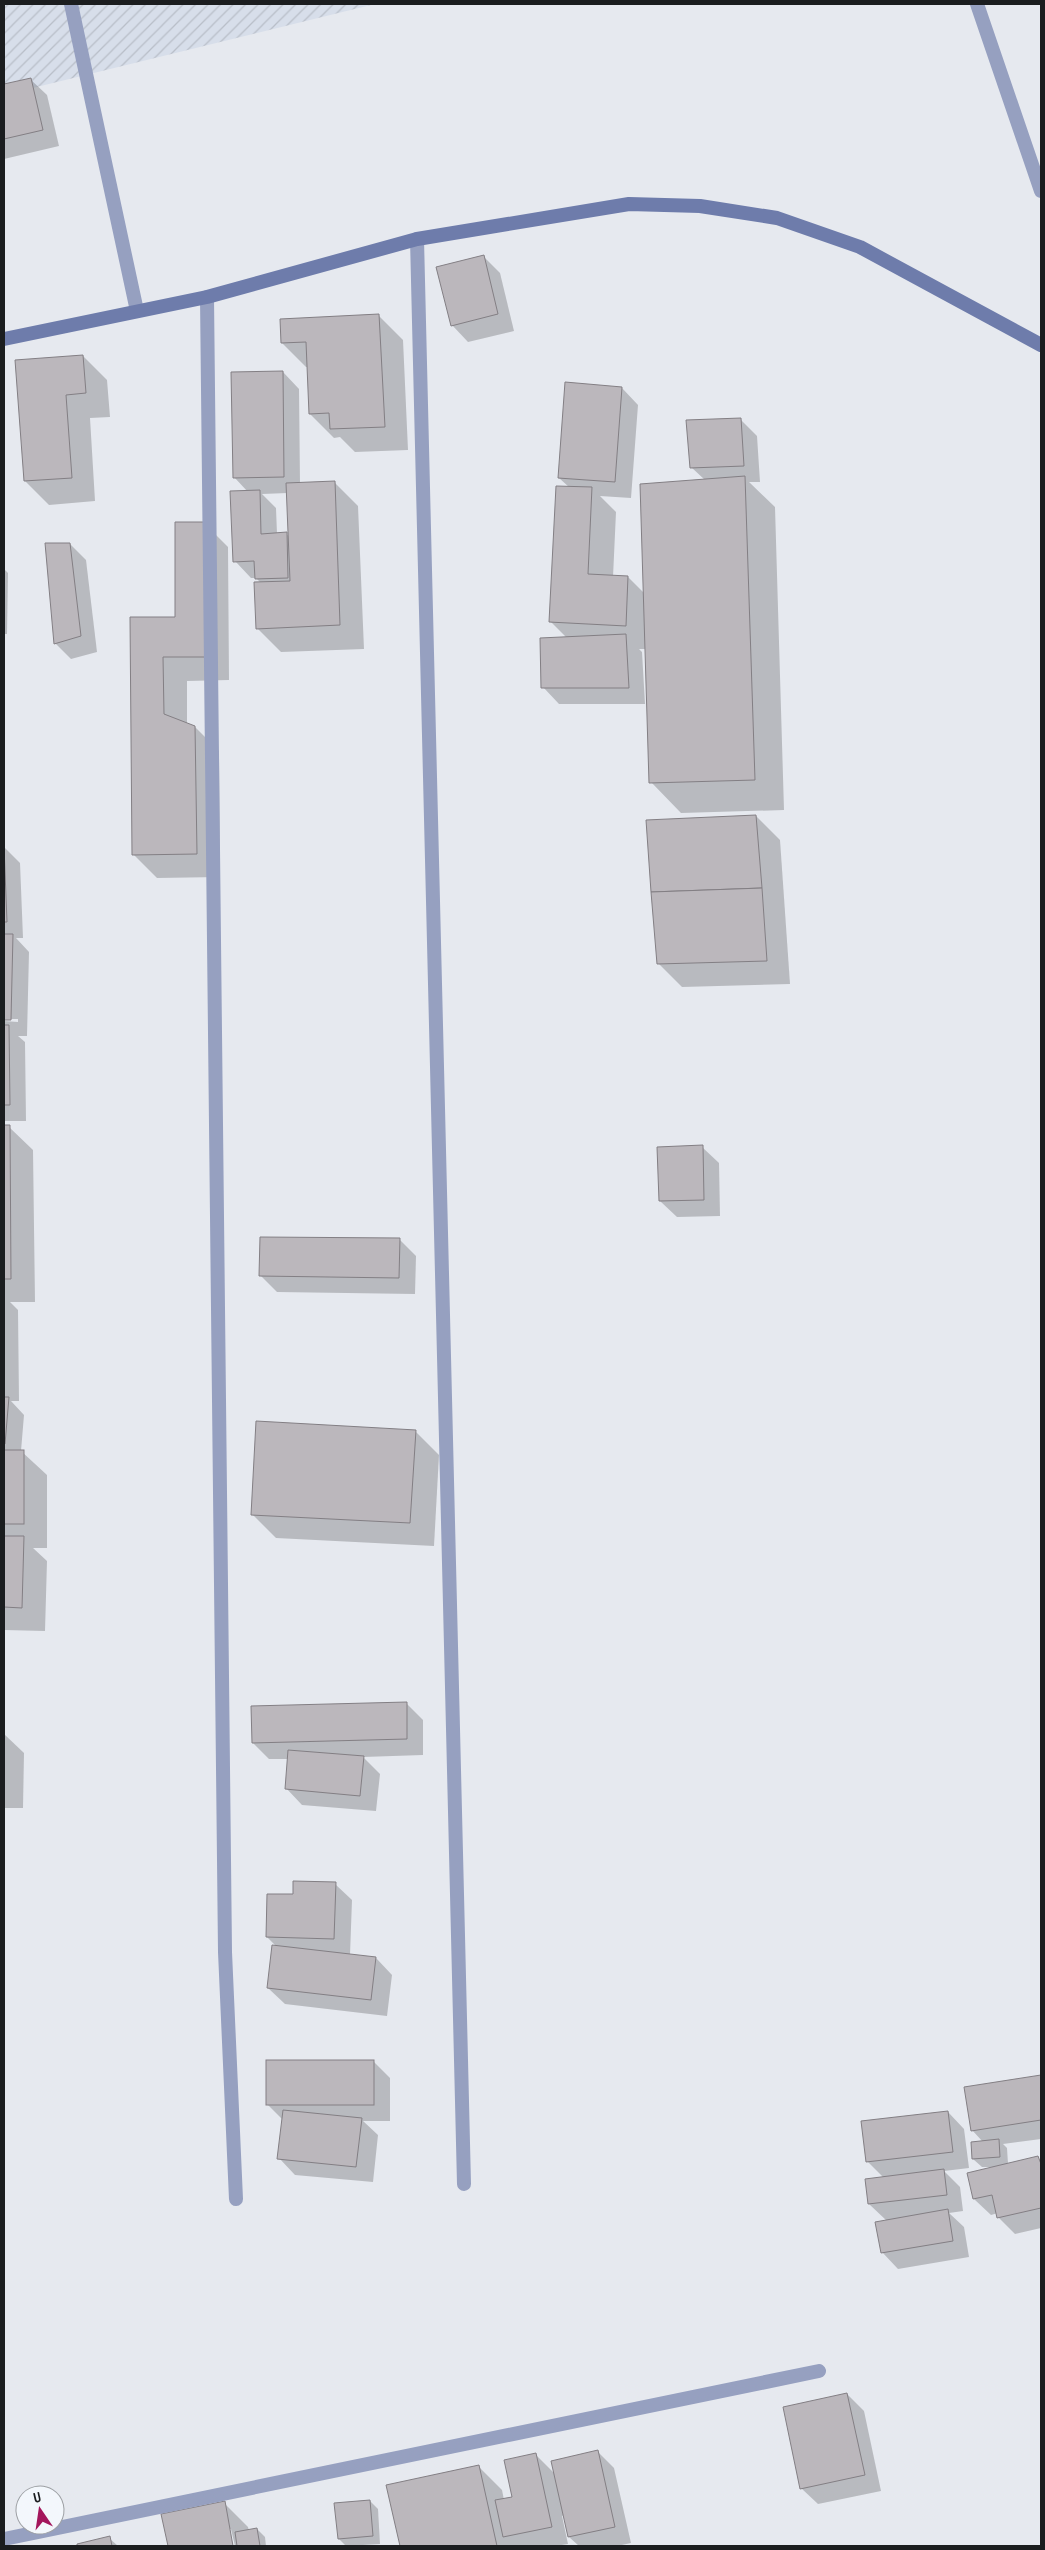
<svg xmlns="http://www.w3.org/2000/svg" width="1045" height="2550" font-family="'PT Sans Narrow',sans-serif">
	<defs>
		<pattern id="industrial-furrows" width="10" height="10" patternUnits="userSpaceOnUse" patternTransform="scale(1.25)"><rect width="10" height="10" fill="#d7deea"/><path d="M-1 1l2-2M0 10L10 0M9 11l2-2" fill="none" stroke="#b8bec8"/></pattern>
	</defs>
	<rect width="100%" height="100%" fill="#e6e9ef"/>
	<polygon fill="url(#industrial-furrows)" points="4,4 375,4 4,95"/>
	<g fill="#0003" fill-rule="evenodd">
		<polygon points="30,79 47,95 59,146 4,159 4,85"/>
		<polygon points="483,256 500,273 514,331 468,342 452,325"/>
		<polygon points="379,316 403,340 408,450 355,452 340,437 334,438 310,414 308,367 306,367 282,343"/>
		<polygon points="83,356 107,380 110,417 90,418 95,501 49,505 25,481"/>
		<path d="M283,372l16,17 1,95 34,-2 24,24 6,143 -83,3 -24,-24 4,-45 -5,-5h-5l-16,-17 13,-69 -14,-15zM288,493l2,44 -4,-3h-9l-1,-26 -14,-14z"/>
		<polygon points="622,388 638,405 631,498 600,496 616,512 613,577 628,577 645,594 705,480 691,467 741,420 757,436 760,482 749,482 775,507 784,810 681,813 651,782 646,649 639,649 642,652 645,704 559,704 543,687 567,638 551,622 569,487 559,478"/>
		<polygon points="204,523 228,547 229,680 187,681 187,724 195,727 219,751 220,877 157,878 133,854 132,619 177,619"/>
		<polygon points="70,544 86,560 97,652 71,659 55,643"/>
		<polygon points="4,569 8,573 7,634 4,634"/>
		<polygon points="756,816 780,840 790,984 682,987 658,963"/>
		<polygon points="4,847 20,863 23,938 16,938 29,952 27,1036 18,1036 25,1042 26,1121 4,1121 4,1021 18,1022 18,1019 4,1019"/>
		<polygon points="4,1127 9,1127 33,1150 35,1302 10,1302 18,1310 19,1401 11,1401 24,1415 21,1451 47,1475 47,1548 33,1548 47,1561 45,1631 4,1630"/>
		<polygon points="702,1147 719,1163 720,1216 677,1217 660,1201"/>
		<polygon points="399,1239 416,1256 415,1294 277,1292 261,1276"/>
		<polygon points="415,1431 439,1455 434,1546 276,1538 252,1514"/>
		<polygon points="406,1703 423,1720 423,1755 363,1757 380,1774 376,1811 302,1805 286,1788 288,1759 269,1759 253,1743"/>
		<polygon points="4,1734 24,1753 23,1808 4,1808"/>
		<polygon points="335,1884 352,1900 350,1955 376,1958 392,1975 387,2016 285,2004 268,1988 277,1947 267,1937"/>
		<polygon points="373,2061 390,2078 390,2121 363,2121 378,2135 373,2182 295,2175 279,2158 283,2120 267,2104"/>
		<polygon points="1041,2076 1041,2139 1003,2144 1007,2148 1008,2164 1037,2158 1041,2162 1041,2228 1015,2234 999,2218 998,2213 991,2215 974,2199 995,2167 982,2167 973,2159 983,2142 972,2130 966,2088"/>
		<polygon points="948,2112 964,2129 969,2168 944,2171 960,2187 963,2211 949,2213 964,2227 969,2257 898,2269 882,2252 887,2221 869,2204 884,2178 867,2161"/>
		<polygon points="847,2394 864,2411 881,2491 818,2504 801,2488"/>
		<polygon points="597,2451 614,2468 631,2543 617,2546 579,2546 569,2537 564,2515 562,2516 568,2544 555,2546 401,2546 388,2486 478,2466 502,2490 504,2500 514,2498 536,2455 555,2474"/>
		<polygon points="370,2501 378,2509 380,2544 346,2546 339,2539"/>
		<polygon points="224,2503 248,2527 249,2531 257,2529 265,2537 266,2546 235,2546 231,2529 229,2529 232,2546 169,2546 163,2515"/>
		<polygon points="109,2538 118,2546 78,2546 78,2545"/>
	</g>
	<g fill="#bbb7bc" stroke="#837f84">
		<polygon points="31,78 43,130 4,139 4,84"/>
		<polygon points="484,255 498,314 451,326 436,267"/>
		<polygon points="379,314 385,427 330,429 329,413 309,414 306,342 281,343 280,319"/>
		<polygon points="83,355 86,393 66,395 72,478 24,481 15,360"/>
		<polygon points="283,371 284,477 233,478 231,372"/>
		<polygon points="565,382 622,387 615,482 558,478"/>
		<polygon points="741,418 744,466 690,468 686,420"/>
		<polygon points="745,476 755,780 649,783 640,484"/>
		<polygon points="335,481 340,625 256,629 254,582 290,581 286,483"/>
		<polygon points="556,486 592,487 588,574 628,576 626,626 549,622"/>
		<polygon points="260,490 261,534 287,532 288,578 255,579 254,561 233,562 230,491"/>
		<polygon points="175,522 205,522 206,657 163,657 164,714 195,726 197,854 132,855 130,617 175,617"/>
		<polygon points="45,543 70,543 81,636 54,644"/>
		<polygon points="626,634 629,688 541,688 540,638"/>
		<polygon points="756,815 762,888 651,892 646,820"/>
		<polygon points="4,846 7,922 4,922"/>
		<polygon points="762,888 767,961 657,964 651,892"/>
		<polygon points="4,934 13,934 11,1020 4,1020"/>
		<polygon points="4,1025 9,1025 10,1105 4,1105"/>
		<polygon points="4,1125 10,1125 11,1279 4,1279"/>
		<polygon points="703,1145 704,1200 659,1201 657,1147"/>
		<polygon points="260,1237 400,1238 399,1278 259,1276"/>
		<polygon points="4,1397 9,1397 5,1444 4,1444"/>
		<polygon points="256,1421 416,1430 410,1523 251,1515"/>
		<rect x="4" y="1450" width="20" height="74"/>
		<polygon points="4,1536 24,1536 22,1608 4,1607"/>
		<polygon points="407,1702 407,1739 252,1743 251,1706"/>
		<polygon points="288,1750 364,1756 360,1796 285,1789"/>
		<polygon points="293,1881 336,1882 334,1939 266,1937 267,1894 293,1894"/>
		<polygon points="272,1945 376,1957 371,2000 267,1988"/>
		<rect x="266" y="2060" width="108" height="45"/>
		<polygon points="1041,2075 1041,2120 971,2131 964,2087"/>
		<polygon points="283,2110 362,2118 356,2167 277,2159"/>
		<polygon points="948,2111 953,2152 866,2162 861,2121"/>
		<polygon points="999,2139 1000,2157 972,2159 971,2142"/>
		<polygon points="1038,2156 1041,2164 1041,2208 997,2218 992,2195 973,2199 967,2173"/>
		<polygon points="944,2169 947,2195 868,2204 865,2179"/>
		<polygon points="948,2209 953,2241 881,2253 875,2222"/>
		<polygon points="847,2393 865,2475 800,2489 783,2407"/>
		<polygon points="598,2450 615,2527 568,2537 551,2461"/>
		<polygon points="536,2453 552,2527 503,2537 495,2500 512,2497 504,2460"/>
		<polygon points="479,2465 497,2546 400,2546 386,2485"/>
		<polygon points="370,2500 373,2536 338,2539 334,2503"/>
		<polygon points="225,2501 233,2546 168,2546 161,2514"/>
		<polygon points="257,2528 260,2546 237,2546 235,2532"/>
		<polygon points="110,2536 112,2546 77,2546 77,2544"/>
	</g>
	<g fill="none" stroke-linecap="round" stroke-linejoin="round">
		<g stroke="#96a0c0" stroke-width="14">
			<polyline points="977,4 1041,191"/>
			<polyline points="417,239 464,2184"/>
		</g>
		<g stroke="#96a0c0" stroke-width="14">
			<polyline points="71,4 137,311"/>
			<polyline points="207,297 225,1952 236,2199"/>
			<polyline points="4,2539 819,2371"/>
		</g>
		<polyline stroke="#6e7cab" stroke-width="14" points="4,339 207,297 417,239 629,204 700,206 777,218 860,247 1041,345"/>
	</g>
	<rect width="1045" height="2550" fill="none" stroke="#1b1d1f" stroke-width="10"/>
	<g transform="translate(40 2510) rotate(347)"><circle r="24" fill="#f3f7fc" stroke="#9da0a4"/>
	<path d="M0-4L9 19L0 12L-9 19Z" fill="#a3165c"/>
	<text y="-8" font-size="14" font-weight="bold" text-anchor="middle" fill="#1b1d1f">U</text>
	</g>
</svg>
